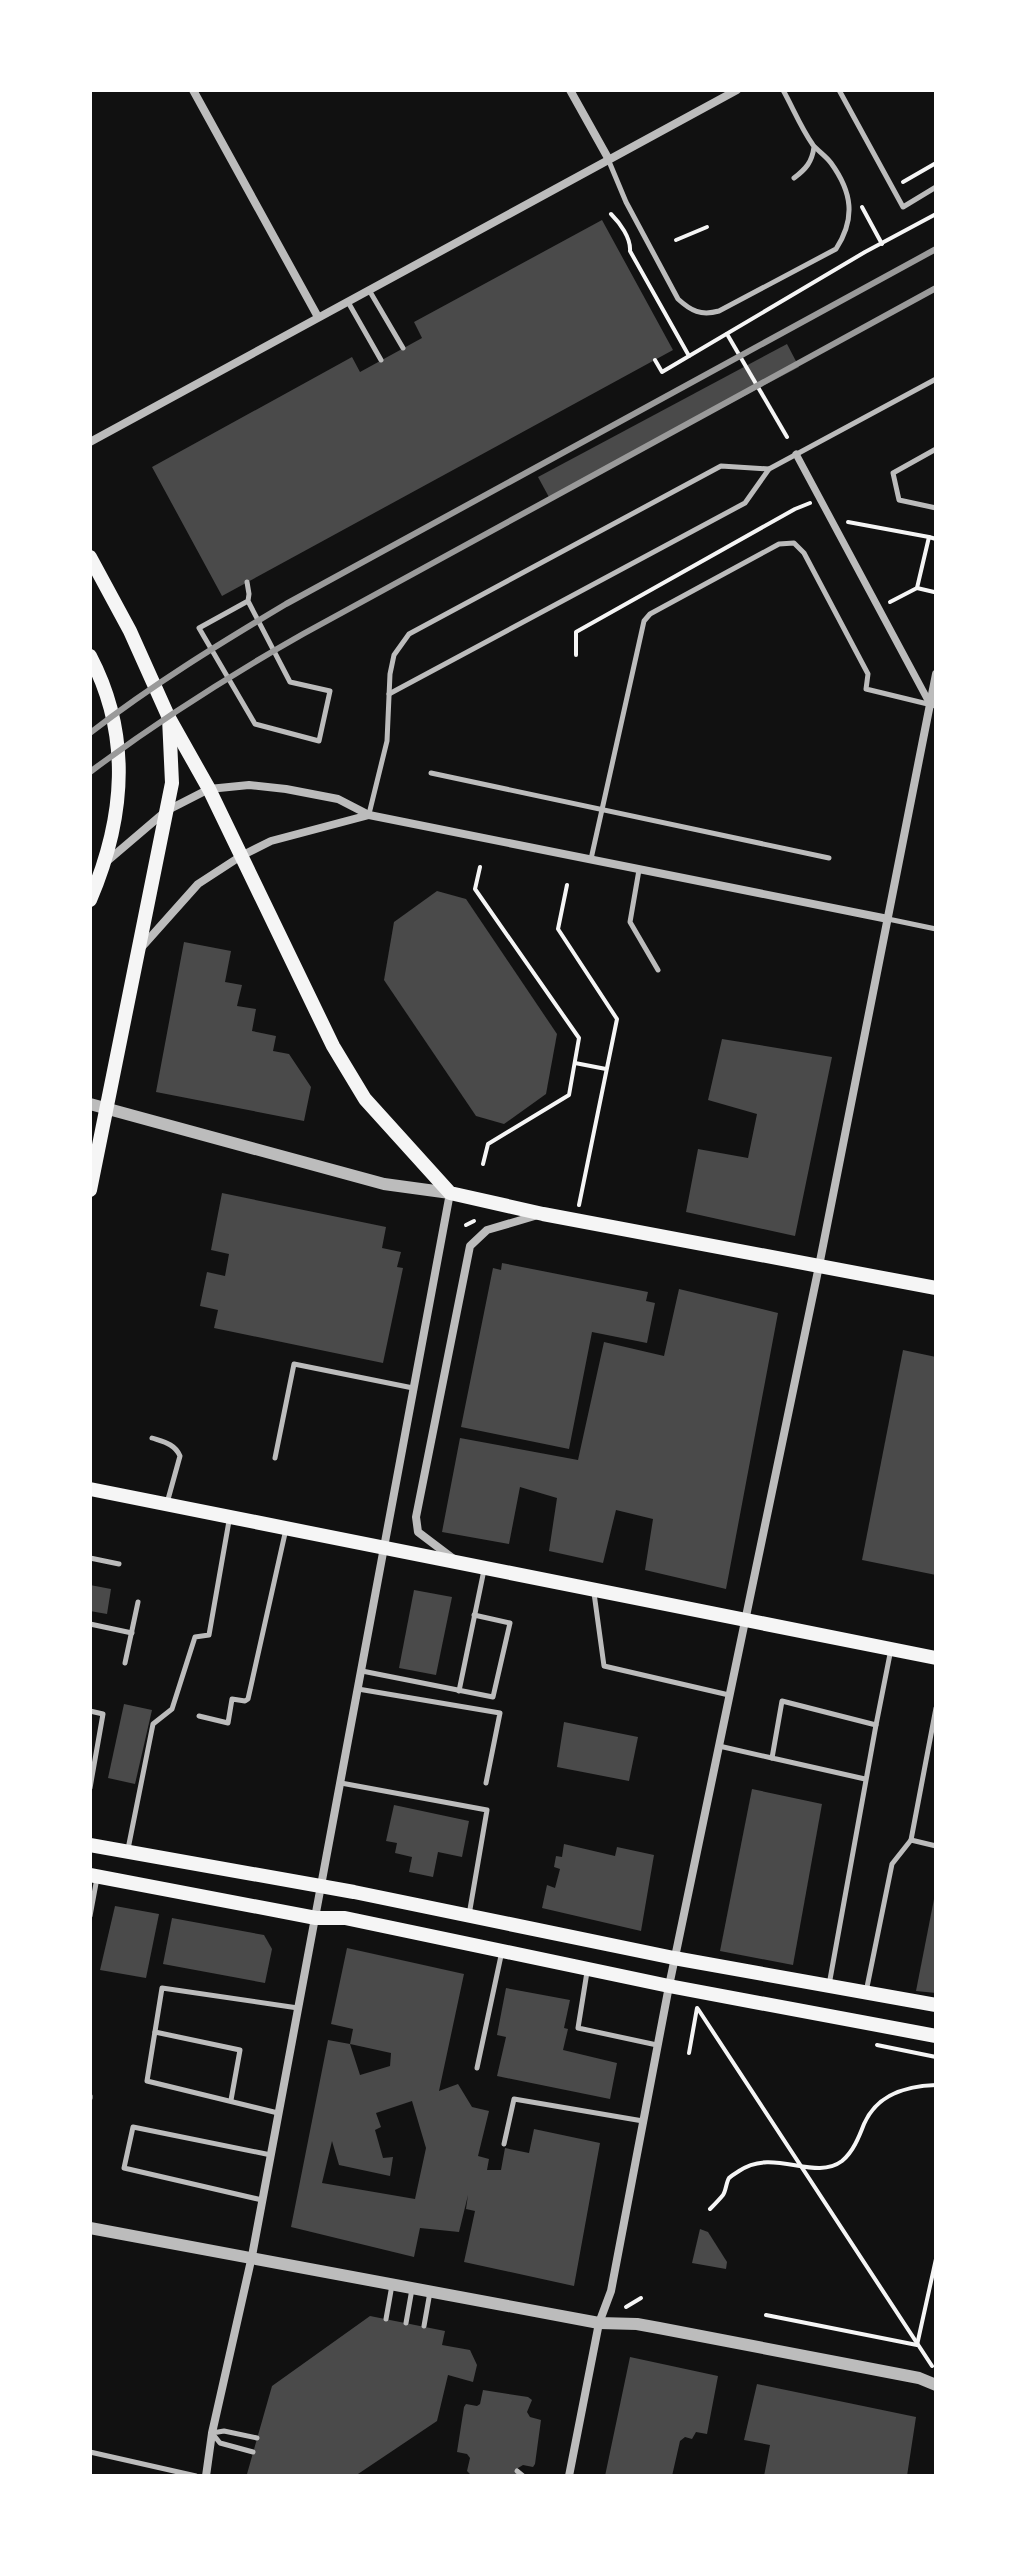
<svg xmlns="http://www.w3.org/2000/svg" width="1026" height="2566" font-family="'Asap Condensed',sans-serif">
	<rect width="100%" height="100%" fill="#111"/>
	<g fill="#4a4a4a" fill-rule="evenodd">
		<polygon points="602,220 673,350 222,596 152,467 352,357 360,372 422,338 414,322"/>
		<polygon points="787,344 799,367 550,499 538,477"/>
		<polygon points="437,891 466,899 557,1034 546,1094 504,1124 476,1116 384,980 394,922"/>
		<polygon points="184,942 231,951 225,982 242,985 237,1006 256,1009 252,1031 276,1036 273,1051 289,1054 311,1087 304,1121 156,1092"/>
		<polygon points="722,1039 832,1057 795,1236 686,1212 698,1149 748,1158 757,1114 708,1100"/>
		<polygon points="222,1193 386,1227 382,1248 401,1252 397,1267 403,1268 383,1363 214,1328 218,1310 200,1306 207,1272 225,1276 229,1254 211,1250"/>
		<polygon points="502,1263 648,1292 646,1301 655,1303 647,1343 592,1332 569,1449 461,1427 493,1268 501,1270"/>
		<polygon points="679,1289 778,1313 726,1589 645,1570 653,1519 616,1510 603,1563 549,1551 557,1498 520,1487 509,1544 442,1532 460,1438 578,1460 604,1342 664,1356"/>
		<polygon points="903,1350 936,1357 936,1575 862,1560"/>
		<polygon points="90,1585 111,1589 107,1614 90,1611"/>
		<polygon points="414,1590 452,1597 436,1675 399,1668"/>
		<polygon points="124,1704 152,1710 135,1784 108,1778"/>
		<polygon points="564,1722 638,1737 629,1781 557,1767"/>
		<polygon points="752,1789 822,1804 793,1965 720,1951"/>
		<polygon points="394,1805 469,1821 462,1857 438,1852 433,1877 409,1872 412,1857 395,1853 397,1843 386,1841"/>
		<polygon points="564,1844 615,1856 617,1847 654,1855 641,1931 542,1908 547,1885 555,1888 560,1869 554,1867 556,1856 562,1857"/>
		<polygon points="935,1894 936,1894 936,1993 916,1991"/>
		<polygon points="115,1906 159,1914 146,1978 100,1970"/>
		<polygon points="172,1918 264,1935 272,1949 265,1983 163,1964"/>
		<path d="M347,1948l117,26 -25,117 19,-7 14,23 17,4 -11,45 11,3 -2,11h14l4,-22 24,5 5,-24 66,14 -26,143 -110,-24 11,-51 -9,-2 2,-14 -9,37 -39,-4 -6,29 -123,-30 37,-187 22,4 3,-15 -22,-5zM350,2044l41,9 -1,13 -30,9zM412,2101l14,47 -11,51 -93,-16 10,-42 7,24 51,11 3,-19 -10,1 -8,-28 6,-3 -5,-14z"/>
		<polygon points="506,1988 570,2000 564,2028 568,2029 563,2050 617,2063 610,2099 497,2076 506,2037 497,2035"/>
		<polygon points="700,2229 708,2232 727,2262 726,2269 692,2263"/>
		<polygon points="370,2316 445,2331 442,2345 470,2350 477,2365 473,2382 448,2375 437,2421 355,2476 258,2476 247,2474 272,2386"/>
		<polygon points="630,2357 718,2376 707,2434 696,2432 692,2439 685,2437 680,2441 672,2476 605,2476"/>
		<polygon points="757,2384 916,2417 907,2476 764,2476 770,2445 744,2440"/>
		<polygon points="483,2390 528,2397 532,2400 527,2412 530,2417 541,2420 535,2464 533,2467 523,2465 518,2468 516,2476 470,2474 467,2471 470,2458 467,2454 457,2452 464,2407 466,2404 477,2406 480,2404"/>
	</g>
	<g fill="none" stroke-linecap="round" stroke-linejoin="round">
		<g stroke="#f5f5f5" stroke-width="4">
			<polyline points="903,182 936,163"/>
			<polyline points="862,207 882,244"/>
			<path d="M611,214c9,9 20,24 19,37l59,105"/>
			<polyline points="676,240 707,227"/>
			<polyline points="727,334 787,437"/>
			<polyline points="655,360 662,372 865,252 936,214"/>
			<polyline points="848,522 929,537"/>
			<polyline points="917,588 934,592"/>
			<polyline points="890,602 917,588 929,537 936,539"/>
			<polyline points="576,655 576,632 795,509 810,503"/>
			<polyline points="480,867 475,889 579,1038 569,1095 488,1144 483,1164"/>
			<polyline points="567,885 558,929 617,1019 579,1205"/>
			<polyline points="575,1063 606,1069"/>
			<polyline points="466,1225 474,1221"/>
			<polyline points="698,2009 932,2366"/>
			<polyline points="877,2045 936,2057"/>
			<polyline points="689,2053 697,2008"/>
			<path d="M710,2209c4,-4 9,-9 13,-14 3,-4 3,-12 6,-17 3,-3 7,-5 10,-7 35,-24 75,11 103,-10 11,-9 17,-24 22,-37 13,-30 42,-38 72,-39"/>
			<polyline points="626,2307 641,2298"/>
			<polyline points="766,2315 917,2345 936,2259"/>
		</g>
		<g stroke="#bcbcbc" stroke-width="5">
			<polyline points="839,90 903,207 936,187"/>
			<path d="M608,159l18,43 52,97c13,12 23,17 41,12l117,-62c20,-31 16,-57 -5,-86 -5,-7 -13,-12 -18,-18 -12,-17 -20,-37 -30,-55"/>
			<path d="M794,178c12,-9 18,-16 20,-31"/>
			<polyline points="369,290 403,348"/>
			<polyline points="348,302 381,360"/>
			<polyline points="936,449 893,473 899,500 936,508"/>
			<polyline points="247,582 249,594 248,601 290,682 330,691 319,741 255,724 199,628 248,601"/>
			<polyline points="389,694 745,503 769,469 936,379"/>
			<polyline points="431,773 829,858"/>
			<polyline points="369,814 387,741 390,674 394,655 409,634 721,466 769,469"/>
			<polyline points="591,859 644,621 650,614 779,544 794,543 804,553 868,674 866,689 936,706"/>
			<polyline points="639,870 630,922 658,970"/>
			<polyline points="888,919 936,929"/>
			<path d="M152,1438c12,4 23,6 28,18l-13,47"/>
			<polyline points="275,1458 294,1364 413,1388"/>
			<polyline points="90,1558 119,1564"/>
			<polyline points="594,1593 604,1666 729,1695"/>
			<polyline points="90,1624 132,1633"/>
			<polyline points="125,1663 138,1602"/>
			<polyline points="362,1671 493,1697 510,1623 474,1615"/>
			<polyline points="358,1689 500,1713 486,1783"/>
			<polyline points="459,1691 484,1570"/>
			<polyline points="90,1711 103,1714 90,1788"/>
			<polyline points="199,1716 228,1723 232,1699 245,1701 248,1699 286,1529"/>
			<polyline points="876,1725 891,1649"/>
			<polyline points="719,1746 772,1758"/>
			<polyline points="341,1783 487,1810 469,1915"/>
			<polyline points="911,1840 936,1708"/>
			<polyline points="128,1849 153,1724 172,1709 195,1637 209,1635 229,1521"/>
			<polyline points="90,1916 97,1878"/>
			<polyline points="587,1972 578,2028 657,2045"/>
			<polyline points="829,1985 876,1725 782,1701 772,1758 865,1779"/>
			<polyline points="866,1992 892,1864 911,1840 936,1846"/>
			<polyline points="155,2032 240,2050 231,2100"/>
			<polyline points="477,2068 502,1951"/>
			<polyline points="90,2096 90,2098"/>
			<polyline points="278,2113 147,2081 162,1988 298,2008"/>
			<polyline points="504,2144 514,2099 643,2121"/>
			<polyline points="262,2200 124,2168 133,2127 271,2155"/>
			<polyline points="386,2319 392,2285"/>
			<polyline points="406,2323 412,2289"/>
			<polyline points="424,2326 430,2292"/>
			<polyline points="90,2452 196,2476"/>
			<polyline points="253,2452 220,2443 212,2433 224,2431 257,2438"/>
			<polyline points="517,2471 523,2476"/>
		</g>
		<polyline stroke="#bcbcbc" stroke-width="7" points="796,454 930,704"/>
		<g stroke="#bcbcbc" stroke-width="8">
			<polyline points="193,90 318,317"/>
			<polyline points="570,90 608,158"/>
			<polyline points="90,442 737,90"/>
			<polyline points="105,863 166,811 209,789 249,785 286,789 338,799 369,815 888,919"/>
			<polyline points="140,949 198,884 241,856 271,841 369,815"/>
			<polyline points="455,1560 418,1532 416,1517 470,1246 487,1230 538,1215"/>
			<polyline points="206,2476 212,2433 252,2256 450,1193"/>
			<polyline points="569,2476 599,2323 611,2291 669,1986 819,1266 936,674"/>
		</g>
		<g stroke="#bcbcbc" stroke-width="12">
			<polyline points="90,1104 384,1184 450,1193"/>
			<polyline points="90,2228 599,2323 637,2324 659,2328 919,2378 936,2385"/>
		</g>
		<polyline stroke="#f5f5f5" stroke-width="14" points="90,1190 172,783 169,718"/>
		<g stroke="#f5f5f5" stroke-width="14">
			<polyline points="90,557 130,631 169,718 209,789 333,1046 365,1099 450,1193 543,1214 936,1288"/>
			<path d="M90,656c42,80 35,162 0,244"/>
			<polyline points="90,1489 936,1658"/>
			<polyline points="90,1845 354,1892 674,1958 936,2005"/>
			<polyline points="90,1875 316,1918 345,1918 669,1986 936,2036"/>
		</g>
		<g stroke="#9a9a9a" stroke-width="6">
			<path d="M90,733c62,-48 129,-89 196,-129l650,-355"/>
			<path d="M90,772c68,-51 139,-96 213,-138l633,-346"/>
		</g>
	</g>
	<rect width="1026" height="2566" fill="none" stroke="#ffffff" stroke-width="184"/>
</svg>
